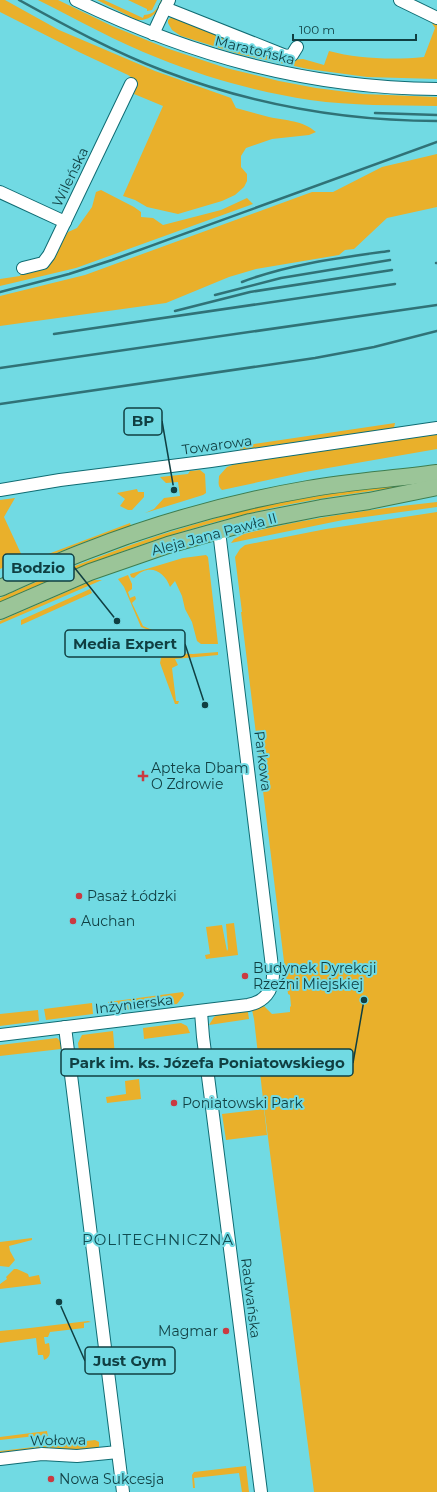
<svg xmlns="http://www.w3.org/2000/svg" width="437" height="1492" font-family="Montserrat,sans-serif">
	<rect width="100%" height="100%" fill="#71dae3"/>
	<g fill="#e9b02b">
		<path d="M0,0h5l54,30 96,41 76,27 5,10c11,3 22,6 33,9 18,4 33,3 47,15l-7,3 -37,4 -26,9 -5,8v11l6,7v7l-3,6 -9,8 -13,6 -44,13 -31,-7 -12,-7 -12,-4 40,-90 -29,-12c2,-9 2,-14 -6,-19l-47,-22 -81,-41z"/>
		<path d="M38,0h20l54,26 54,22 60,20 53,13 37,7 47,6 74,3v9c-42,-1 -85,0 -127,-6 -52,-8 -103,-22 -152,-42 -41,-16 -80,-38 -120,-58z"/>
		<path d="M97,0h7l39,18 1,-3c11,-1 13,-6 17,-15h3c-6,11 -12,21 -27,20z"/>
		<polygon points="128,0 157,0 152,10 147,11 147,9"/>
		<path d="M172,17l119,43 12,-1 21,6 5,-14c29,8 65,9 95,6l11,-29 -5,-8 7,3v56l-70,-2 -59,-8 -69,-15 -58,-18 -9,-6 -4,-7v-3z"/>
		<polygon points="437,154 437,207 387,218 354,249 345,250 339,255 256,269 229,277 166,303 0,326 0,296 85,275 312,192 333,192 382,167"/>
		<polygon points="101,190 134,207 141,212 141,217 153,218 163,225 221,210 247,198 253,204 76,268 0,286 0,279 20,276 22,271 50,262 56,256 59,247 68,232 77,228 92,207 96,192"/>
		<polygon points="395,423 394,428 389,429 240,450 240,446"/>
		<path d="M437,432v17l-132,23 -83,18c-5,-4 -3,-9 -3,-14l8,-9 22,-8z"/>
		<polygon points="200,470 205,474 206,493 203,495 145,513 154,509 164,498 180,496 178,482 166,483 160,477 188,474 190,471"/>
		<path d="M437,478v4c-55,8 -110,14 -165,26 -95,21 -184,53 -272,94v-4c84,-38 170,-70 260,-91 59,-13 118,-20 177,-29z"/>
		<polygon points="137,489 138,492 144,492 144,497 132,510 128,510 120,506 125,499 117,493"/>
		<polygon points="15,498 4,517 23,558 0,569 0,500"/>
		<path d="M437,502v5l-94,13 -112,23 3,-4 10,-5c63,-16 128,-25 193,-32z"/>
		<polygon points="437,512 437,1492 314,1492 263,1099 254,1019 252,1010 264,1006 272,1014 290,1012 290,1007 291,1006 290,995 288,994 241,612 242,612 235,557 240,549 245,545 326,529"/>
		<polygon points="130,523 131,526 87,541 34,562 35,559"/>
		<path d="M206,555l2,2 10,87h-17l-4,-3 -5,-19 -7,-13 -3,-13 -7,-15 -5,6c-6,-17 -22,-24 -36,-9l-3,-1 -1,-3 53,-16z"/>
		<polygon points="128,575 132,584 132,589 128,592 130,598 135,596 136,599 132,603 143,626 157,632 164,639 176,633 178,639 183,637 184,639 178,644 168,643 162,641 156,633 141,627 124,587 118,579"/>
		<polygon points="94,580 102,580 0,624 0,621"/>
		<polygon points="90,589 92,593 21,625 21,620"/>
		<polygon points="218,652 218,655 175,659 178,665 172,668 176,701 179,701 178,704 175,704 160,663 161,658 164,654 171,653 193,654"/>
		<polygon points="234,923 238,955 206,959 205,955 210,954 206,927 222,925 227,951 228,949 226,924"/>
		<polygon points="183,992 184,995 177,1004 108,1012 108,1002"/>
		<polygon points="92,1003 93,1014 46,1020 44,1009"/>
		<polygon points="38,1010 39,1021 0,1026 0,1014"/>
		<polygon points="246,1011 248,1012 249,1019 209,1025 214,1017 218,1015"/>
		<polygon points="181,1023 187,1026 190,1033 144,1039 143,1028"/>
		<polygon points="113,1031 115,1057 80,1060 78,1043 82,1035"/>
		<polygon points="57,1038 61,1042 61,1049 0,1056 0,1045"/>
		<polygon points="139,1079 141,1099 107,1103 106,1097 126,1094 125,1081"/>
		<polygon points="264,1109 267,1135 226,1140 222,1114"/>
		<polygon points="32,1238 32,1240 9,1246 10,1251 15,1260 9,1267 0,1266 0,1242"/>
		<polygon points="14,1269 17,1269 28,1274 29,1277 39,1275 41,1284 0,1289 0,1284 7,1279 6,1277"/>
		<path d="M88,1321l3,1 -7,1v5l-34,4 -2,5h-4l1,7 4,-1c1,7 3,14 -5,17l-1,-5h-5l-2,-17 -36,5v-12l30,-3z"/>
		<polygon points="47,1431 48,1437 45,1440 44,1435 0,1440 0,1437"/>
		<polygon points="95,1440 99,1442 99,1448 103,1449 0,1455 0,1451"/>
		<polygon points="246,1466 249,1492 242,1492 239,1473 194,1478 195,1488 193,1488 192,1475 194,1472"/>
	</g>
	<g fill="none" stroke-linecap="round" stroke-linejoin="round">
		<defs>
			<g id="minor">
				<path d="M76,0c116,56 232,88 361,89"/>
				<polyline points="400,0 437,18"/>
				<polyline points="165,8 286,56 292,55 297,47"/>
				<polyline points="153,34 169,0"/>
				<polyline points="0,192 65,222"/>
				<polyline points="23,268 43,263 49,255 131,84"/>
				<polyline points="0,490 60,480 211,461 437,428"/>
				<polyline points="201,1012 203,1037 261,1492"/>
				<polyline points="65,1027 123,1492"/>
				<path d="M0,1035l248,-30c16,-3 25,-14 25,-30l-54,-444"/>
				<polyline points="0,1459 42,1454 77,1456 118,1452"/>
			</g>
			<g id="major">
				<path d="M0,588c29,-13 57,-26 86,-37 71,-28 147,-49 222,-62 43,-8 86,-10 129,-16"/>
				<polyline points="0,611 90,572 168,545 250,522 321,508 369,501 437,487"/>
			</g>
		</defs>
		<use href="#minor" stroke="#0f6c73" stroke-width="14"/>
		<use href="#major" stroke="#3f7d4e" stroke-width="18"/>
		<use href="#minor" stroke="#fff" stroke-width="12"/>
		<use href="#major" stroke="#9bc598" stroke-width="16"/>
		<g stroke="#307277" stroke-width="2.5">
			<path d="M19,0c47,26 95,52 145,71 87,33 179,50 273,50"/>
			<polyline points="375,113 437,115"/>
			<polyline points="436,263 437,263"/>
			<path d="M242,282c47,-18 97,-24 147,-31"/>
			<polyline points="0,292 69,274 112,260 437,142"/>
			<polyline points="215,295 281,278 390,260"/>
			<polyline points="175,311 250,292 392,270"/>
			<polyline points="54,334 395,284"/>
			<polyline points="0,368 437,305"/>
			<polyline points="0,404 315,358 374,347 437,331"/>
		</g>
	</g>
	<g fill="#ca3a41" stroke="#71dae3" stroke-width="1.5">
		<path d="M141 770h4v4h4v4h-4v4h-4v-4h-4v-4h4z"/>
		<circle cx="79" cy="896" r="4"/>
		<circle cx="73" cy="921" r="4"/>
		<circle cx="245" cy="976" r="4"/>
		<circle cx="174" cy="1103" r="4"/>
		<circle cx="226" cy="1331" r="4"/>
		<circle cx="51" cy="1479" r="4"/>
	</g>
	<g text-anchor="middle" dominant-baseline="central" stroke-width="4" stroke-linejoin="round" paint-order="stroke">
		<g font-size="14" fill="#103f42" stroke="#71dae3">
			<text transform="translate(255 50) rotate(14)">Maratońska</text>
			<text transform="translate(70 177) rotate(-64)">Wileńska</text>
			<text transform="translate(217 445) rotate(-8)">Towarowa</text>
			<text transform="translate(214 534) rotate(-15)">Aleja Jana Pawła II</text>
			<text transform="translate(263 761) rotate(83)">Parkowa</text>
			<text transform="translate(134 1004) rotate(-7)">Inżynierska</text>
			<text transform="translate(251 1298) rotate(83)">Radwańska</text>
			<text transform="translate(58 1440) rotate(-1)">Wołowa</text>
		</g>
		<g font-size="14" fill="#103f42" stroke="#71dae3" text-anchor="start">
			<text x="151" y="768">Apteka Dbam<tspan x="151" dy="16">O Zdrowie</tspan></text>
			<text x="87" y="896">Pasaż Łódzki</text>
			<text x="81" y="921">Auchan</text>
			<text x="253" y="968">Budynek Dyrekcji<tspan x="253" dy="16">Rzeźni Miejskiej</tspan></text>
			<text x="182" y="1103">Poniatowski Park</text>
			<text x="218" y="1331" text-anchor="end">Magmar</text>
			<text x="59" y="1479">Nowa Sukcesja</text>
		</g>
		<g font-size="15" letter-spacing="1" fill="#114d52" stroke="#71dae3">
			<text x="158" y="1239">POLITECHNICZNA</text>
		</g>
	</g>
	<path fill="none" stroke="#103f42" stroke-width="1.5" d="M174 490L162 421M117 621L74 567M205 705L185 644M364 1000L353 1063M59 1302L85 1361"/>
	<g fill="#103f42" stroke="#71dae3" stroke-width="1.5">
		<circle cx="174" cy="490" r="4"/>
		<circle cx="117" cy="621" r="4"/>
		<circle cx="205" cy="705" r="4"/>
		<circle cx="364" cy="1000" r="4"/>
		<circle cx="59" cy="1302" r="4"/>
	</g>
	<g fill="#71dae3" stroke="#103f42" stroke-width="1.5">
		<rect x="124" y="408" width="38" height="27" rx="4"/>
		<rect x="3" y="554" width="71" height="27" rx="4"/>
		<rect x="65" y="630" width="120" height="27" rx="4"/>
		<rect x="61" y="1049" width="292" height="27" rx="4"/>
		<rect x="85" y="1347" width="90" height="27" rx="4"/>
	</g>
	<g font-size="15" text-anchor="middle" font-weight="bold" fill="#103f42">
		<text x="143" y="426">BP</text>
		<text x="38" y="573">Bodzio</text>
		<text x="125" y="649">Media Expert</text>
		<text x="207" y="1068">Park im. ks. Józefa Poniatowskiego</text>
		<text x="130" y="1366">Just Gym</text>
	</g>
	<path d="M293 34v6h123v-6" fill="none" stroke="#103f42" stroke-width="2"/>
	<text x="299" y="34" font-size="12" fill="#103f42" stroke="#71dae3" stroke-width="3" paint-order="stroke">100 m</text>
</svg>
